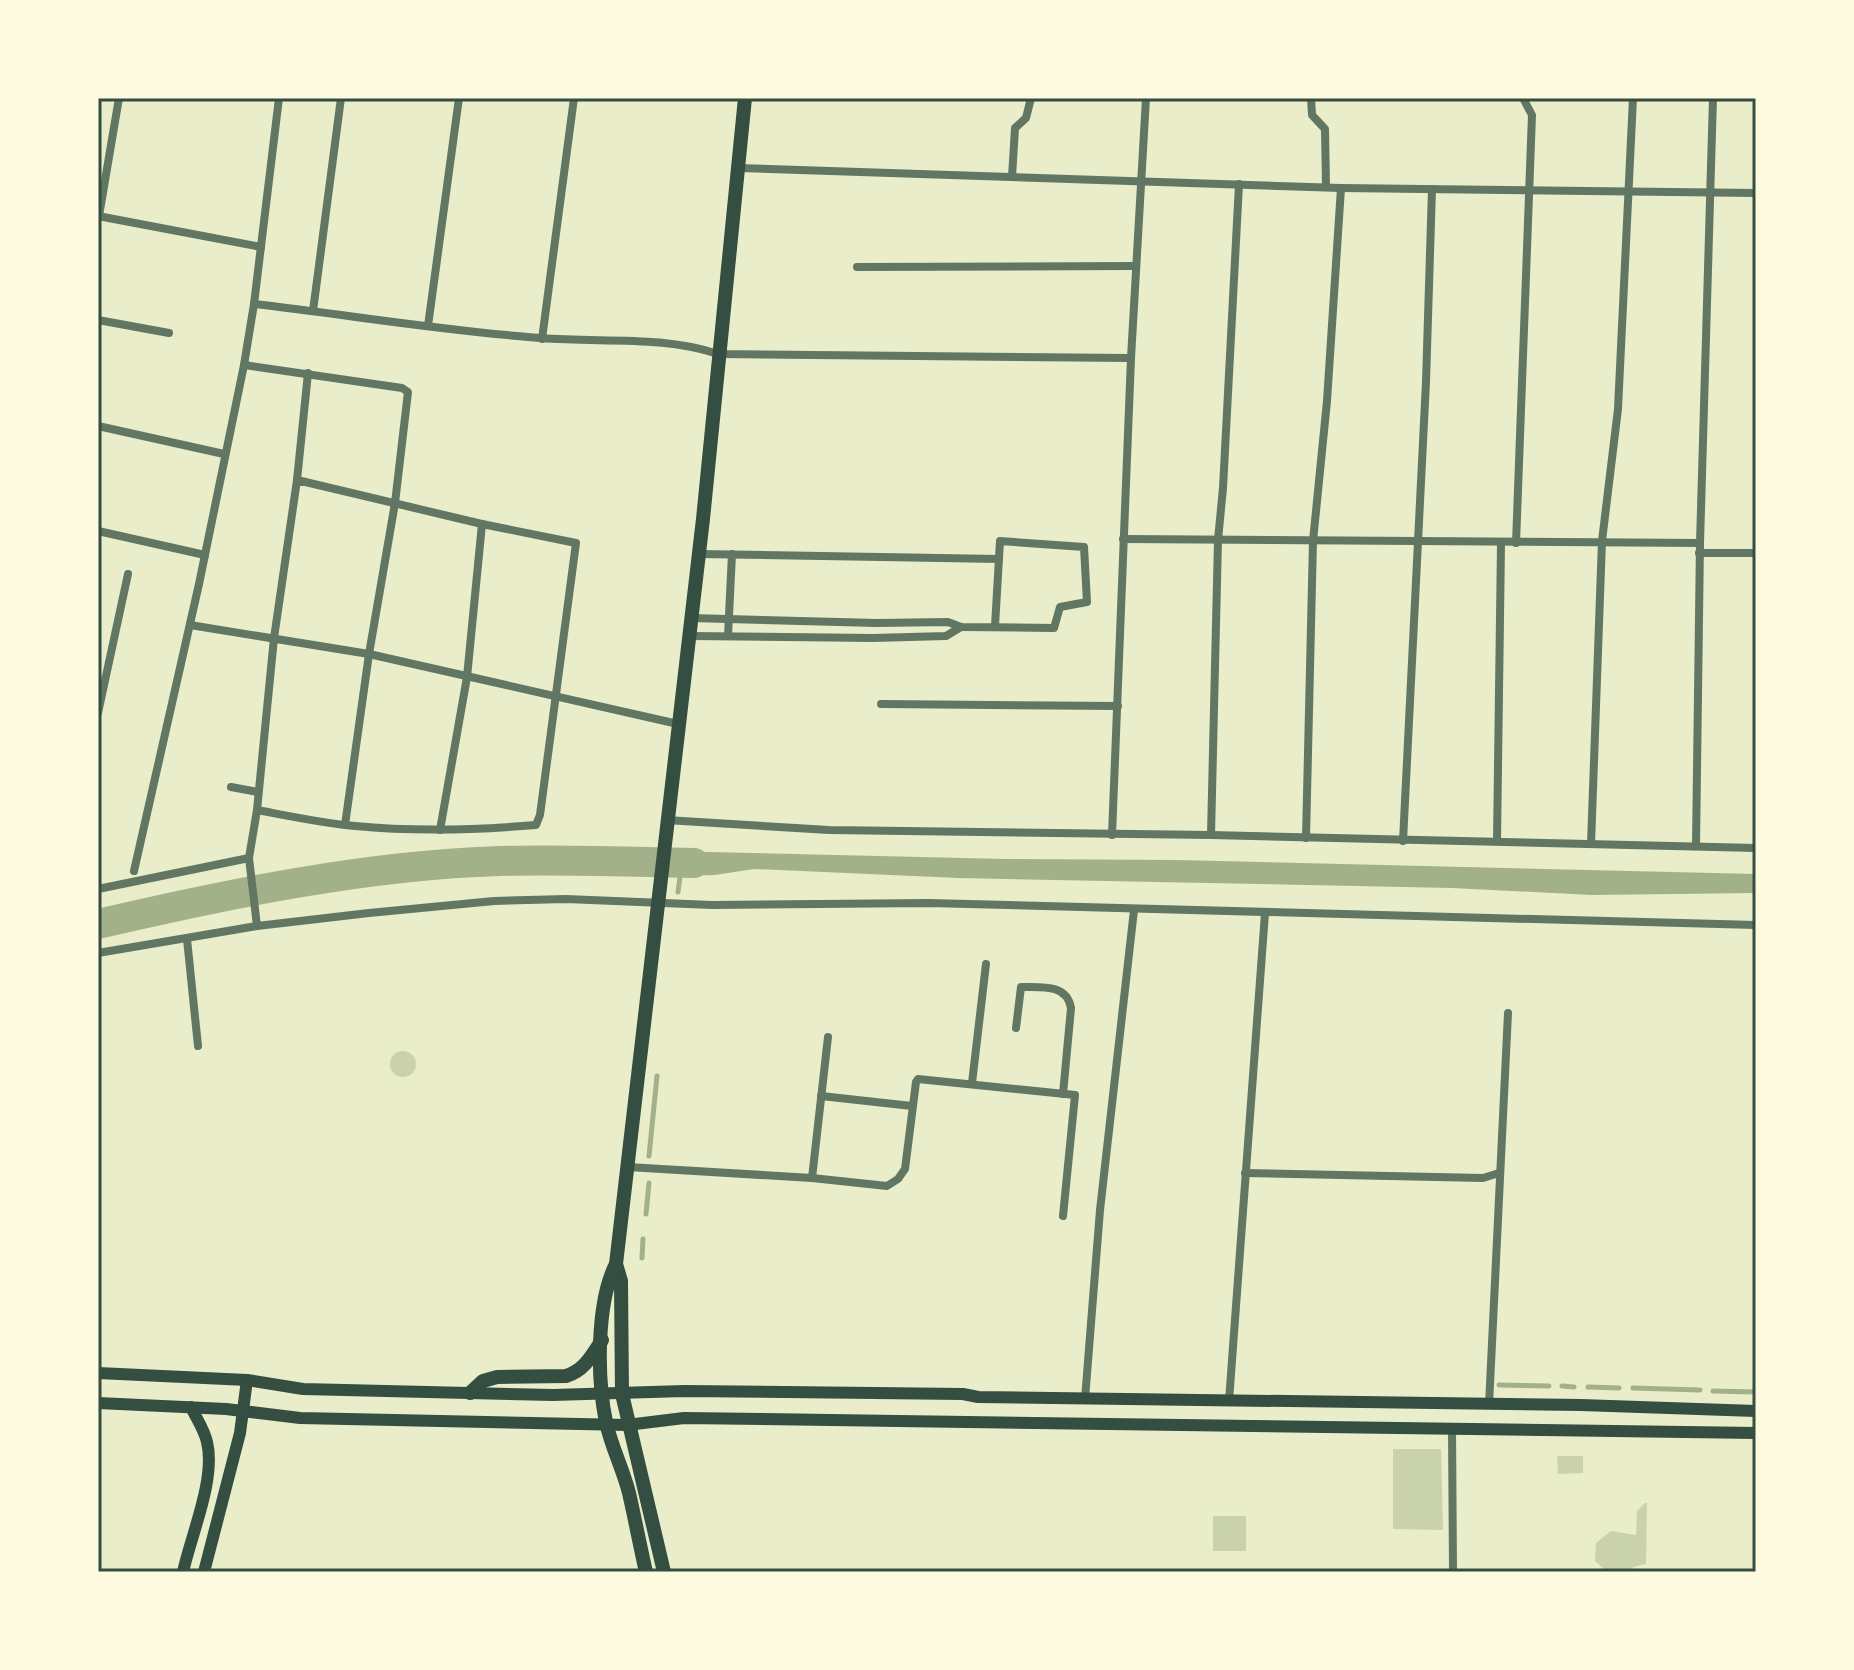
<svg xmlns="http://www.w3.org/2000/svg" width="1854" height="1670" font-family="'Source Sans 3',sans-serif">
	<rect width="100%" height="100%" fill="#e9edc9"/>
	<g fill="#cad2ad">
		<circle cx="403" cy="1064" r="13"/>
		<polygon points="1393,1449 1441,1449 1443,1530 1393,1529"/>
		<polygon points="1557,1456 1583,1456 1583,1473 1558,1474"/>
		<polygon points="1645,1503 1647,1503 1646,1564 1633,1567 1632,1572 1605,1570 1595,1561 1596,1543 1611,1531 1636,1535 1637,1511"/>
		<rect x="1213" y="1516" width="33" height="35"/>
	</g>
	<polygon fill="#a3b18a" points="665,851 1006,859 1177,860 1756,874 1756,893 1592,895 1452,888 958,878 754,869 715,875 674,876 661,871"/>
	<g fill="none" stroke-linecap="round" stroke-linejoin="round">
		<g stroke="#a3b18a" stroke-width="5">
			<polyline points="678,892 681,869"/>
			<polyline points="649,1156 657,1076"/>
			<polyline points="646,1214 649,1183"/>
			<polyline points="642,1258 643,1239"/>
			<polyline points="1499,1385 1549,1386"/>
			<polyline points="1562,1386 1574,1387"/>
			<polyline points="1588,1387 1619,1388"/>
			<polyline points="1633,1388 1700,1390"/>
			<polyline points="1713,1391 1756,1392"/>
		</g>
		<path stroke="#a3b18a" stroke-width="30" d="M98,924c129,-30 269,-59 402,-63 64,-2 130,1 194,2"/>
		<g stroke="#617663" stroke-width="8">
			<polyline points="1311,98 1312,115 1325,129 1326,187"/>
			<polyline points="738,168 1341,188 1756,193"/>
			<polyline points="1012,177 1015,128 1026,118 1031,98"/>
			<polyline points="98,216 261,247"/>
			<polyline points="99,216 119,98"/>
			<polyline points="857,267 1136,266"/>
			<path d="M254,304c96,11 191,27 287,34 59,5 121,-3 177,16l413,4"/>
			<polyline points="313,311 341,98"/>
			<polyline points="98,320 169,333"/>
			<polyline points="428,326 459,98"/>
			<polyline points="542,339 574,98"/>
			<polyline points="244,365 402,388 408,392 395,503 369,654 345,825"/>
			<polyline points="98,426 224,454"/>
			<polyline points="297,480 308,373"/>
			<polyline points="98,531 205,555"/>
			<polyline points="1123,539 1700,543 1713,98"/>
			<polyline points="1516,543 1532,115 1523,98"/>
			<polyline points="1699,553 1756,553"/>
			<polyline points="699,554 999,559"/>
			<polyline points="691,618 877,623 948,622 961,627 1054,628 1060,607 1087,602 1084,547 1000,541 995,626"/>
			<polyline points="190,625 369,654 678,724"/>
			<polyline points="689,636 873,638 946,636 961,627"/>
			<polyline points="728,636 732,554"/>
			<polyline points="881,704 1118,706"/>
			<polyline points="98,713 128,574"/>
			<polyline points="231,787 258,792"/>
			<polyline points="666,820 829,830 1211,835 1756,848"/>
			<polyline points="440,830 467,677 482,524"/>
			<polyline points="1112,835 1131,358 1146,98"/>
			<polyline points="1211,835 1218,540 1223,488 1239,184"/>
			<polyline points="1306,838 1313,541 1327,401 1341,188"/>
			<polyline points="1403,841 1426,382 1432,189"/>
			<polyline points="1497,841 1501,543"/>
			<polyline points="1591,844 1602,541 1618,409 1633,98"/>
			<polyline points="1696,846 1700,543"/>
			<polyline points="134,871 199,584 244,365 254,304 279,98"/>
			<polyline points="98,889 249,858"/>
			<path d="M257,926l-8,-68 8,-48 17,-172 23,-158 185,44 94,19 -36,272 -4,10c-60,5 -120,7 -181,1 -33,-3 -66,-10 -98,-16"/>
			<polyline points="187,939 198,1046"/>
			<polyline points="98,953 257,926 369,913 494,901 566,899 712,905 929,903 1756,925"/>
			<path d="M1016,1028l5,-41c21,0 46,-3 50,21l-8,86"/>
			<polyline points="972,1083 986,964"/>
			<polyline points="821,1096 912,1106"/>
			<polyline points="628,1167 812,1178 887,1186 898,1179 905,1169 916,1082 918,1079 1075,1095 1063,1216"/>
			<polyline points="1245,1173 1483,1178 1499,1173"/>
			<polyline points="812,1178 828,1037"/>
			<polyline points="1085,1399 1100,1210 1134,910"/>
			<polyline points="1229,1401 1265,913"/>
			<polyline points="1489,1405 1508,1013"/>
			<polyline points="1452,1429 1453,1572"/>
		</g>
		<g stroke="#344e41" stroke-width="12">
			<polyline points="98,1373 247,1380 303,1389 553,1395 684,1391 963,1394 978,1397 1581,1405 1756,1411"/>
			<polyline points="98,1403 226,1409 300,1418 627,1425 684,1418 1756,1433"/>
			<path d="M183,1572c8,-37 33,-93 24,-130 -3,-13 -11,-24 -16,-35"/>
			<polyline points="204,1572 240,1433 247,1380"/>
		</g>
		<g stroke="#344e41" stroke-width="14">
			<polyline points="616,1264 621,1281 622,1394 664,1572"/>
			<path d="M470,1393l13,-12 14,-4 69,-1c19,-6 26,-21 36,-36"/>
			<path d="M646,1572c-6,-26 -11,-53 -17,-79 -6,-24 -18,-47 -23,-71 -9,-43 -10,-119 10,-158l87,-745 42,-421"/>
		</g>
	</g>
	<rect width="1854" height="1670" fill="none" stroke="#fefae0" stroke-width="200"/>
	<rect x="100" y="100" width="1654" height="1470" fill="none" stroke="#344e41" stroke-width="3"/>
</svg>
